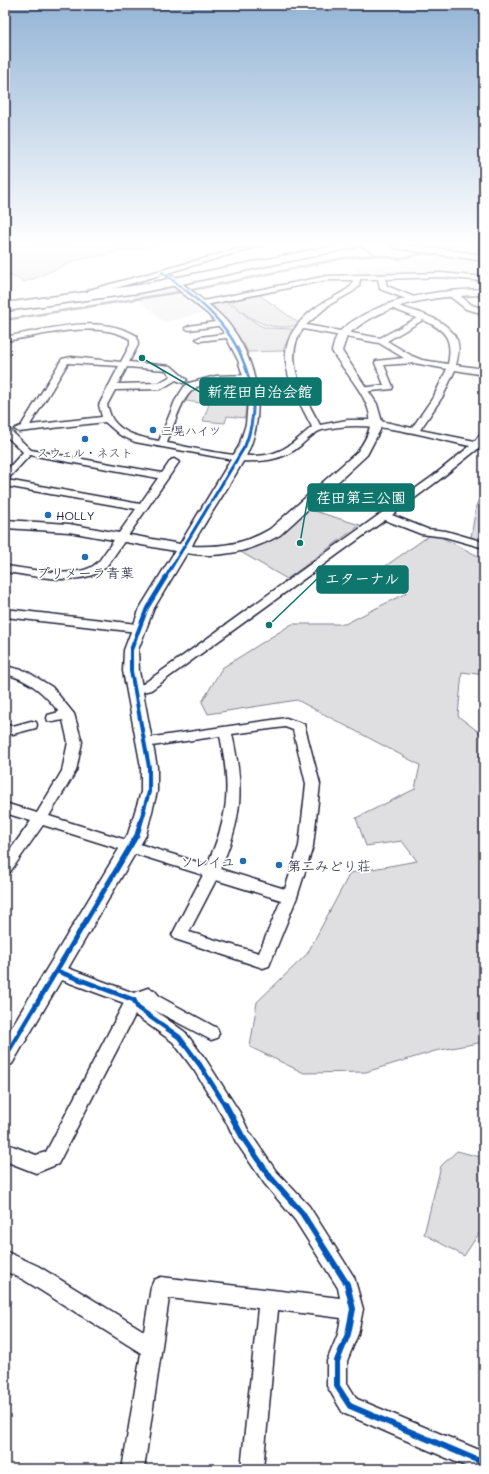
<svg xmlns="http://www.w3.org/2000/svg" width="489" height="1474" font-family="Mali,'Klee One',sans-serif">
	<rect width="100%" height="100%" fill="#fff"/>
	<filter id="ink" filterUnits="userSpaceOnUse"><feTurbulence type="fractalNoise" baseFrequency=".025" numOctaves="2"/><feDisplacementMap in="SourceGraphic" scale="8" xChannelSelector="R" yChannelSelector="G"/><feConvolveMatrix kernelMatrix="1 2 1 2 8 2 1 2 1" color-interpolation-filters="sRGB"/></filter>
	<g filter="url(#ink)">
		<g fill="#eeeef1">
			<polygon points="437,254 484,261 484,278 441,274 362,275 358,274 355,267 403,265 399,261"/>
			<polygon points="167,286 173,287 204,313 164,322 131,293"/>
		</g>
		<g fill="#dfdfe2" stroke="#80808e">
			<polygon points="5,245 160,245 77,260 33,279 29,280 25,282 12,276 5,278"/>
			<path d="M257,293l42,30c-6,4 -10,4 -17,4 -26,-1 -36,-13 -56,-28z"/>
			<path d="M224,300l35,25 8,3 25,1 -9,22 -35,1c-10,-19 -23,-33 -37,-48z"/>
			<polygon points="214,380 241,380 246,402 245,418 227,416 225,423 203,421 209,404 186,401 191,390"/>
			<polygon points="484,488 484,542 471,538 476,506"/>
			<path d="M308,509l52,16 -73,54 -48,-28c32,-7 44,-22 69,-42z"/>
			<polygon points="433,533 484,559 484,675 462,672 458,716 484,736 484,1042 435,1051 366,1072 304,1073 250,1047 257,1002 307,954 350,873 417,861 402,841 366,846 356,818 415,789 420,765 297,700 208,714 202,702 222,668 292,624 345,624 406,593 384,567"/>
			<polygon points="457,1151 484,1158 484,1226 464,1256 424,1234 441,1166"/>
		</g>
		<g fill="none" stroke-linecap="round" stroke-linejoin="round">
			<g stroke="#7a7a88" stroke-width="2.5">
				<polyline points="359,245 376,255"/>
				<polyline points="436,250 460,245"/>
				<polyline points="5,320 192,290 344,258 376,255 398,259 430,252"/>
			</g>
			<defs>
				<g id="minor">
					<polygon points="253,245 263,245 95,294 89,294 88,292 89,290"/>
					<path d="M441,273l43,4v4l-43,-4 -56,2 2,7 27,11 1,2 -4,2 -31,-12 -2,-10h-18l-1,7 -5,5 -25,14 -23,20 74,13 37,-20 -31,-12 4,-2h3c21,8 54,13 64,36 3,8 1,17 -1,25l28,4v6l-29,-5 -12,26 -23,34 55,11 6,-8 3,-1v17l-5,-1 -40,32 -47,35 35,14 19,2 38,11v6l-39,-11 -24,-3 -36,-14 -234,170 -17,4 -4,-1 -2,-3 2,-3 13,-3 23,-16 267,-192 37,-30c-48,-10 -99,-28 -148,-16 -8,2 -16,11 -22,16 -18,15 -39,16 -61,15l-104,-19 -15,-7 -15,-13 -86,10 -5,-3 7,-3 41,-67 9,-2 50,5 9,-17v-6c-33,-20 -89,-3 -125,2v-4c41,-7 94,-24 132,-1l1,9 -9,17 42,4 16,14 -4,3 -7,-3 -15,9 -46,1 -8,15c2,5 3,11 6,15 10,14 30,18 46,21l16,-40 9,-14 5,-4 27,-7 36,-1 1,2 -4,3c-63,0 -61,7 -82,63 28,5 81,19 107,10 15,-5 26,-16 38,-26 -23,-45 -46,-81 2,-118 11,-9 24,-13 35,-21l2,-2 2,-6h-26l-126,26h-3v-4l129,-26zM423,320c23,10 30,19 25,44l-26,-4 -10,-4 -25,-15zM303,329l76,14 25,15 -28,3 -1,2 9,22 -23,3 -1,2 1,2 31,-3 1,-2 -9,-22 30,-2 33,6 -13,27 -22,32 -36,-8h-29l-27,5c-15,-28 -39,-66 -17,-96zM68,363l51,3 -20,39 3,12 -72,8zM127,367l39,3 5,6 -12,7 -41,1z"/>
					<polygon points="448,291 454,291 472,305 484,309 484,314 466,309 448,295"/>
					<polygon points="221,321 224,321 224,325 189,330 185,328 189,326"/>
					<polygon points="231,333 235,335 234,337 200,341 196,339 200,337"/>
					<path d="M7,429l3,1 21,20 131,23 9,-13 3,-1 5,3 -65,94c-4,5 -7,11 -12,14 -24,17 -70,5 -97,2v-6c24,2 76,16 94,-5l37,-52 -131,-23v-14l18,-20 -18,-17v-5zM30,455l128,23 -18,26 -133,-24z"/>
					<polygon points="5,609 137,624 141,625 143,628 141,631 137,632 5,617"/>
					<path d="M5,666l21,5 26,16 22,27 8,28 -6,29 -27,45 158,49c22,-49 24,-77 13,-129l-75,11 -5,-2 -2,-3 2,-3 146,-21 18,6 16,60 -7,62 -16,51 -28,69 -6,2 -88,-29 -3,-4 31,-60 -160,-50 -33,47 -5,2v-17l26,-36 -26,-8v-10l32,10 25,-42 6,-29 -5,-22 -10,2 -5,-1 -1,-3 1,-3 11,-3c-15,-19 -29,-32 -54,-38zM285,727l8,3 13,54 -7,62 -14,43 -65,-20c23,-51 24,-81 12,-135zM216,880l65,20 -22,53 -70,-21z"/>
					<polygon points="31,721 36,722 37,725 36,728 13,734 5,733 5,725 13,726"/>
					<polygon points="57,964 134,993 148,988 154,990 160,997 217,1028 219,1033 217,1038 211,1040 154,1010 185,1032 206,1060 240,1113 248,1130 276,1171 309,1206 354,1277 363,1309 358,1334 347,1361 347,1383 357,1399 484,1452 484,1469 472,1469 343,1413 327,1386 327,1361 338,1334 341,1318 278,1310 263,1469 241,1469 258,1308 169,1298 144,1469 122,1469 141,1353 24,1280 5,1271 5,1251 38,1266 144,1331 151,1287 154,1280 161,1277 340,1298 338,1288 295,1220 264,1183 236,1142 228,1125 194,1070 173,1042 135,1015 58,1164 36,1173 5,1161 5,1143 36,1155 46,1152 124,1003 51,976 49,971 51,966"/>
				</g>
				<g id="tertiary">
					<polygon points="390,245 410,245 484,255 484,261 394,248"/>
					<path d="M171,276l3,1c18,15 38,28 53,45 31,38 41,93 18,136 -12,21 -25,42 -38,62 -5,9 -12,18 -15,26 29,1 53,-2 78,-17l88,-78c5,-8 11,-16 12,-26 4,-24 -27,-54 -38,-74 2,-7 3,-14 8,-20 7,-7 16,-12 25,-17 37,-19 78,-24 119,-25v6c-46,1 -96,6 -133,37l-4,4 -5,15 35,53 5,18 -2,8 -13,25 -87,80c-28,16 -61,24 -93,18l-33,55 -16,42 1,21 18,96v25l-11,43 -134,229 -7,2v-28l123,-204 13,-42v-25l-18,-96 1,-21 16,-42 35,-57 -106,-19 -64,-4v-8l64,4 111,20 59,-98 7,-22 2,-22 -4,-23 -6,-19 -15,-29 -15,-17 -40,-33 -2,-2z"/>
				</g>
				<polygon id="trunk" points="337,245 358,245 356,247 352,248 139,293 5,311 5,303 139,285"/>
			</defs>
			<use href="#minor" stroke="#22223b" stroke-width="3"/>
			<use href="#tertiary" stroke="#22223b" stroke-width="3"/>
			<use href="#trunk" stroke="#22223b" stroke-width="3"/>
			<use href="#minor" fill="#fff" fill-rule="evenodd"/>
			<use href="#tertiary" fill="#fff" fill-rule="evenodd"/>
			<use href="#trunk" fill="#fff" fill-rule="evenodd"/>
			<defs>
				<path id="cycleway-far4" d="M162,272c46,35 80,61 90,121"/>
				<path id="cycleway-far3" d="M165,578l80,-132c7,-18 10,-35 7,-54"/>
				<polyline id="cycleway-far2" points="143,812 149,792 149,767 131,671 131,650 147,608 166,577"/>
				<g id="cycleway-far1">
					<polyline points="57,971 134,1000 138,1008 179,1037 200,1065 225,1105"/>
					<polyline points="5,1057 137,835 144,811"/>
				</g>
				<polyline id="cycleway" points="225,1104 242,1136 270,1177 302,1213 347,1284 353,1309 348,1334 337,1361 337,1386 350,1406 484,1463"/>
			</defs>
			<use href="#cycleway-far4" stroke="#fff" stroke-width="4"/>
			<use href="#cycleway-far3" stroke="#fff" stroke-width="5"/>
			<use href="#cycleway-far2" stroke="#fff" stroke-width="6"/>
			<use href="#cycleway-far1" stroke="#fff" stroke-width="8"/>
			<use href="#cycleway" stroke="#fff" stroke-width="8"/>
			<use href="#cycleway-far4" stroke="#0057b8" stroke-width="2.5"/>
			<use href="#cycleway-far3" stroke="#0057b8" stroke-width="3"/>
			<use href="#cycleway-far2" stroke="#0057b8" stroke-width="4"/>
			<use href="#cycleway-far1" stroke="#0057b8" stroke-width="5"/>
			<use href="#cycleway" stroke="#0057b8" stroke-width="6"/>
		</g>
	</g>
	<linearGradient id="sky" x2="0" y2="1"><stop stop-color="#93b4d6"/><stop offset="0.54" stop-color="#fff"/><stop offset="1" stop-color="#fff" stop-opacity="0"/></linearGradient>
	<rect width="489" height="451" fill="url(#sky)"/>
	<g fill="#1f6fb2" stroke="#fff" stroke-width="1.5">
		<circle cx="153" cy="430" r="4"/>
		<circle cx="85" cy="439" r="4"/>
		<circle cx="48" cy="515" r="4"/>
		<circle cx="85" cy="557" r="4"/>
		<circle cx="243" cy="861" r="4"/>
		<circle cx="279" cy="865" r="4"/>
	</g>
	<g text-anchor="middle" dominant-baseline="central" stroke-width="3.5" stroke-linejoin="round" paint-order="stroke">
		<g font-size="12" fill="#22223b" stroke="#fff" text-anchor="start">
			<text x="161" y="430">三晃ハイツ</text>
			<text x="85" y="452" text-anchor="middle">スウェル・ネスト</text>
			<text x="56" y="515">HOLLY</text>
		</g>
		<g font-size="14" fill="#22223b" stroke="#fff">
			<text x="85" y="572">プリメーラ青葉</text>
			<text x="235" y="861" text-anchor="end">ソレイユ</text>
			<text x="287" y="865" text-anchor="start">第二みどり荘</text>
		</g>
	</g>
	<path fill="none" stroke="#0f766e" stroke-width="1.5" d="M142 358L200 392M300 543L308 497M269 625L317 579"/>
	<g fill="#0f766e" stroke="#fff" stroke-width="1.5">
		<circle cx="142" cy="358" r="4"/>
		<circle cx="300" cy="543" r="4"/>
		<circle cx="269" cy="625" r="4"/>
	</g>
	<g fill="#0f766e" stroke="#0f766e" stroke-width="1.5">
		<rect x="200" y="378" width="121" height="27" rx="4"/>
		<rect x="308" y="484" width="106" height="27" rx="4"/>
		<rect x="317" y="566" width="91" height="27" rx="4"/>
	</g>
	<g font-size="15" text-anchor="middle" font-weight="bold" fill="#fff">
		<text x="260" y="397">新荏田自治会館</text>
		<text x="361" y="503">荏田第三公園</text>
		<text x="362" y="584">エターナル</text>
	</g>
	<rect width="489" height="1474" fill="none" stroke="#fff" stroke-width="20"/>
	<rect x="10" y="10" width="469" height="1454" fill="none" stroke="#22223b" stroke-width="1.5" filter="url(#ink)"/>
</svg>
